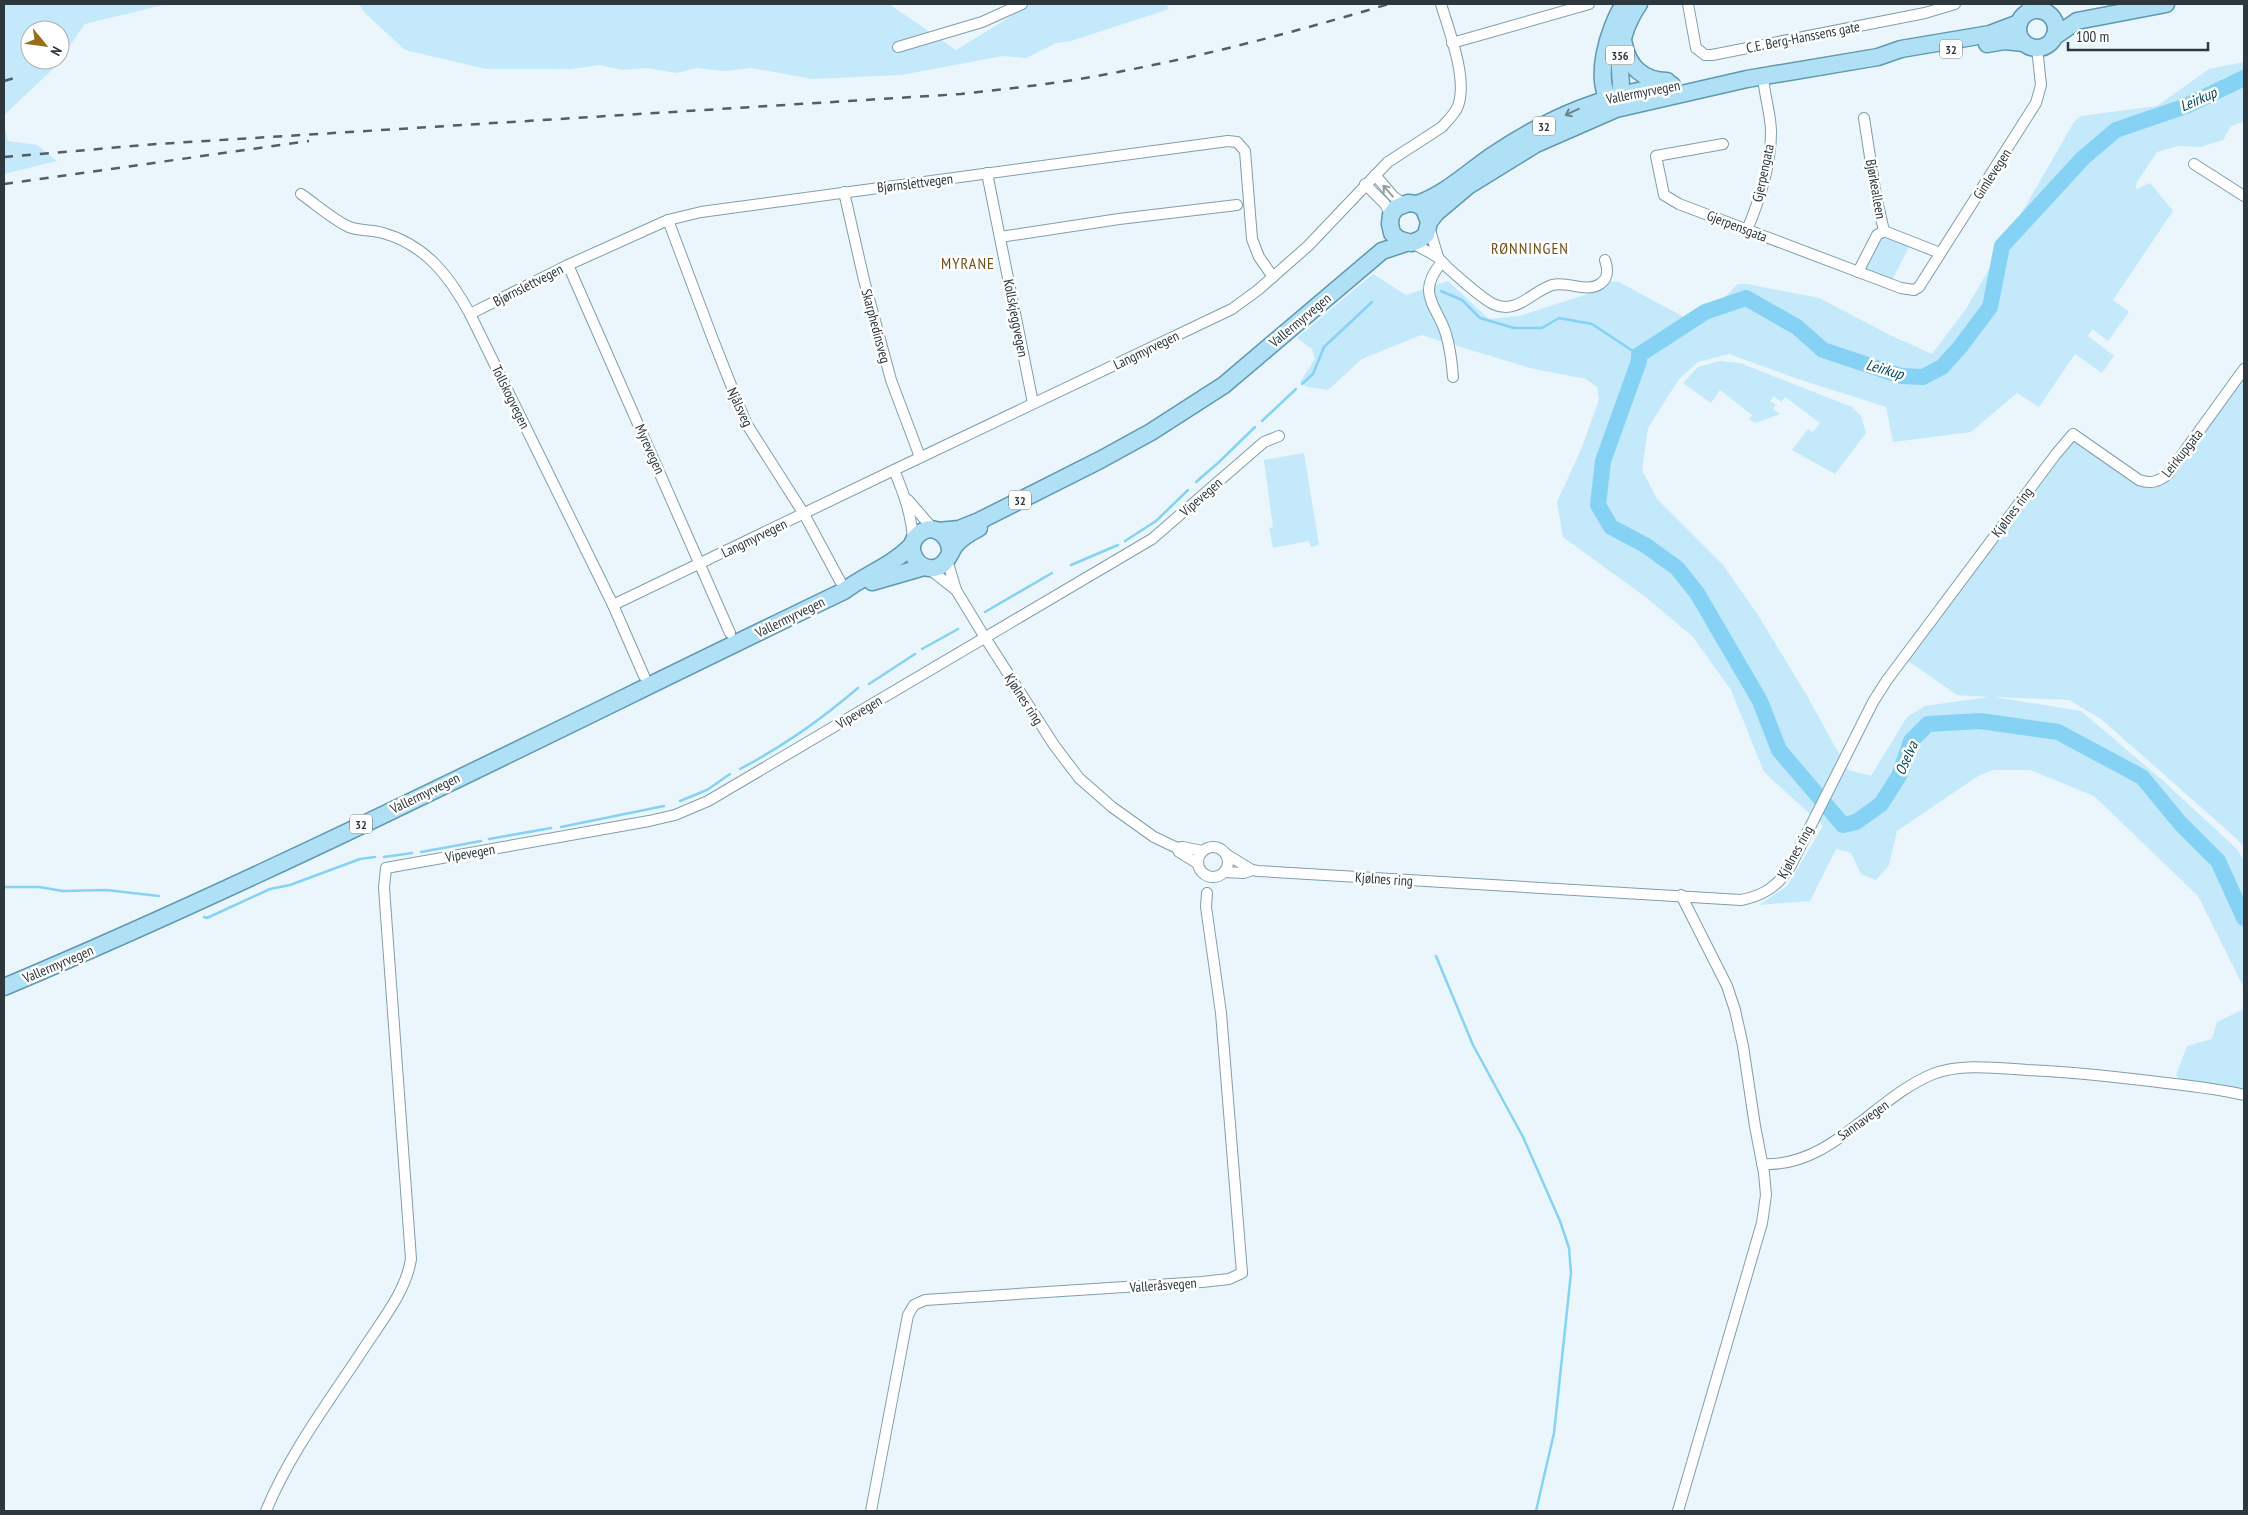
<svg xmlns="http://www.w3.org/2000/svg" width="2248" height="1515" font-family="'PT Sans Narrow',sans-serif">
	<rect width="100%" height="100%" fill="#eaf6fc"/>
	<g fill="#c3e9fb">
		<polygon points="4,4 167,4 85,24 60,59 60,30 30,30 30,60 59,60 52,70 4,115"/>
		<polygon points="359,4 889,4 956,50 1031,4 1166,4 1169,9 1071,41 1056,43 1026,58 1003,56 901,75 812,79 752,68 723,71 696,68 677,73 647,68 622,70 600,65 571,69 486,69 405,50 366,14"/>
		<polygon points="2244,62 2244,122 2231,126 2223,140 2200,147 2178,146 2157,152 2137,182 2136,189 2150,183 2173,211 2113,300 2129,312 2108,341 2092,329 2088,336 2114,356 2102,373 2075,354 2039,407 2017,393 1971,432 1893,442 1886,407 1795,378 1729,354 1698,362 1679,379 1648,428 1642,470 1657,499 1723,565 1758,615 1806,694 1848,770 1871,776 1907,717 1925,706 1989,697 1957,695 1904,658 2073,434 2139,480 2160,481 2244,369 2244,847 2237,839 2101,719 2069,700 1994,697 2081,711 2161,779 2237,849 2244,861 2244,988 2198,896 2094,796 2030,770 1993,770 1978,776 1897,831 1889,865 1876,880 1861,874 1851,853 1836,849 1810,901 1759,905 1787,886 1823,826 1764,772 1731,690 1693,637 1647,598 1563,537 1557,502 1582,447 1599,400 1597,387 1586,379 1530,368 1421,335 1362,359 1328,390 1307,387 1300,382 1315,359 1312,349 1297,338 1373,274 1406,295 1448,281 1489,319 1519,316 1591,293 1603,281 1619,282 1697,324 1738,284 1747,284 1819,298 1892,336 1932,354 1966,309 2074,122 2081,116 2157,106 2209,69"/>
		<polygon points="4,124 8,141 37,145 57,161 4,174"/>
		<polygon points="1887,237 1910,245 1892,280 1867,271 1865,267 1880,239"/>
		<polygon points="1720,361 1740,363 1852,407 1861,416 1866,433 1835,474 1792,450 1808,429 1813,432 1820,423 1785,397 1781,402 1774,396 1770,401 1776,405 1773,409 1780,414 1755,423 1749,419 1752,415 1720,390 1711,403 1683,383 1698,367"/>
		<polygon points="1304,453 1319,545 1311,547 1309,541 1273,548 1269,528 1273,527 1264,460"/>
		<polygon points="2244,1009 2244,1099 2192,1089 2176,1075 2187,1046 2212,1039 2217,1022"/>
	</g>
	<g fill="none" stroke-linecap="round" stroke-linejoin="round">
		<g stroke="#86d2f4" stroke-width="2.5">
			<polyline points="1441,291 1462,300 1480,318 1514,328 1542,328 1559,318 1592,324 1639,355"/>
			<polyline points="1302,384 1313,374 1324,347 1372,302"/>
			<polyline points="1262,421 1296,389"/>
			<polyline points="1196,482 1218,463 1255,427"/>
			<polyline points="1125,541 1156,521 1188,490"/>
			<polyline points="1071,565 1118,545"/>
			<polyline points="985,612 1052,573"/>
			<polyline points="922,649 958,629"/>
			<polyline points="869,684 915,654"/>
			<path d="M740,769c45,-24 79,-48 118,-81"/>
			<polyline points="680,801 707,790 730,774"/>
			<polyline points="561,827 664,806"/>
			<polyline points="489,839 551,828"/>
			<polyline points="421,852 481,841"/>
			<polyline points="384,857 412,853"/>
			<polyline points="4,887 39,887 63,891 106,890 159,896"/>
			<polyline points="204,917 207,918 270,889 290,885 360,859 375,857"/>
			<polyline points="1436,956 1473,1045 1523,1137 1560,1221 1569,1248 1571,1273 1554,1433 1536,1511"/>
		</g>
		<polyline stroke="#86d2f4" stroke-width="16" points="2244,78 2186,106 2116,130 2083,158 2002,246 1990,307 1960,347 1942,367 1923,377 1901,376 1823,350 1797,327 1746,298 1705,312 1639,355 1639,361 1603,461 1598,505 1611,527 1645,545 1677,568 1697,593 1760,701 1779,750 1843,825 1856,822 1881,804 1899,776 1911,741 1928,724 1980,721 2058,732 2142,777 2180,823 2218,861 2244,918"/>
		<defs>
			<g id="street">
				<polyline points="1688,4 1696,48 1705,55 1712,55 1925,13 1955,4"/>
				<polyline points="2043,4 2047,14"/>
				<polyline points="2026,14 2029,4"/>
				<polyline points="1452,43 1589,4"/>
				<polyline points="898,47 982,22 1022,4"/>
				<polyline points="1864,118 1876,196 1884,231 1940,253"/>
				<polyline points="1723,144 1656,156 1664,195 1679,204 1901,288 1914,290 1919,287 2036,103 2041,85 2037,48"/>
				<polyline points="2194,164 2244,196"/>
				<polyline points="987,173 1033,403"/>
				<polyline points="1375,175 1393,196 1404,204"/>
				<polyline points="1365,184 1385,204 1391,215"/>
				<polyline points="844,192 864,280 891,380 920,457"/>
				<path d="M301,194c16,11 31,25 48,33 11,4 23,3 34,6 43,12 67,44 87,81l143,291 31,71"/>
				<polyline points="668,220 712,337 746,423 804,514 840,581"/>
				<polyline points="1429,227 1438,257"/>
				<path d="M1747,230c13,-31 24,-64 24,-98 0,-15 -5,-31 -7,-47"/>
				<polyline points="1000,237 1119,219 1237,205"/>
				<path d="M1411,243c9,4 18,9 26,14 4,3 8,8 11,11 14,12 29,27 45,36 24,11 38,-12 59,-19 16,-4 35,8 48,-1 9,-6 8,-15 5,-24"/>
				<path d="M1442,262c-27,32 -5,43 4,72 4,14 6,29 7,43"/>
				<polyline points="568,265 730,633"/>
				<polyline points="1858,272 1877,235 1884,231"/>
				<polyline points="470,314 568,265 668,220 701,212 1228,141 1237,142 1245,151 1252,239 1259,257 1273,277"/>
				<polyline points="908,500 934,530"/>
				<path d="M913,541c-1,-25 -9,-47 -19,-71l338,-161 26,-19 50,-44 80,-84 54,-35c6,-7 13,-13 16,-21 10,-27 -9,-75 -17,-102"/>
				<polyline points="947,560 956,590 984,636 1054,745 1079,778 1112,807 1154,837 1177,848 1179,852 1197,863"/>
				<polyline points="928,568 956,590"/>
				<polyline points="613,605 894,470"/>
				<circle cx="1213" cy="862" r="15"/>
				<polyline points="1177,848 1183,847 1202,851"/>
				<path d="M1226,854l26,16 6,1 483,29c22,-4 37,-14 49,-33l83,-165 14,-22 169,-226 17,-20 66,46c12,4 19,2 29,-6l76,-105"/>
				<polyline points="1224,872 1244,873 1252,870"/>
				<path d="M1762,1164c69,4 112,-66 171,-90 28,-11 64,-6 94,-4 46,2 92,7 139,13 26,3 53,6 78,12"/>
				<path d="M266,1511c24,-59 65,-112 100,-166 17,-26 40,-54 45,-86l-27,-371 2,-20 263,-47 26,-6 33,-14 444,-262 112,-97 15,-6"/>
				<polyline points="871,1511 908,1315 914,1305 925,1300 1202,1282 1229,1279 1242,1273 1221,1013 1206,907 1207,893"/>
				<polyline points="1678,1511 1762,1223 1766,1195 1764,1173 1755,1126 1743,1046 1735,1010 1727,986 1681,895"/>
			</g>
			<g id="primary">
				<circle cx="2037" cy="29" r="19"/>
				<polyline points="2054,37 2077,21 2166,4"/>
				<path d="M1624,44c4,23 20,37 43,37"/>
				<polyline points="1987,44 2005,41 2024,43"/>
				<path d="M1619,102c4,-13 1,-23 1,-35 -1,-24 6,-44 19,-63"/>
				<path d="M1613,105c-22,-23 -4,-78 11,-101"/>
				<path d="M1417,204c29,-10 51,-32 76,-49 57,-38 112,-61 179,-70"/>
				<polyline points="1429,222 1424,209 1417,204 1408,203 1396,208 1391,215 1390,224 1392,233 1398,239 1411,243 1419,240 1426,235 1429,222 1436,213 1468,186 1536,144 1616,109 1747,79 1878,57 1901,49 1990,34 2019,23"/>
				<polyline points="938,531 959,529 979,521 1100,460 1151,432 1224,385 1382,251 1406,243"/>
				<path d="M950,552c0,-17 -17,-30 -31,-18 -17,14 0,40 19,33 10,-4 12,-16 19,-24 6,-6 14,-11 22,-15"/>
				<polyline points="872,582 924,567"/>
				<path d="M4,987c285,-120 561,-262 840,-396 22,-17 48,-25 68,-46"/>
			</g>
		</defs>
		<use href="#street" stroke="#819eac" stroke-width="12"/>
		<use href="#primary" stroke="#5f98b1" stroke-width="19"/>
		<use href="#street" stroke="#fff" stroke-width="10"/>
		<use href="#primary" stroke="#b0e0f5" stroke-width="16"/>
		<g stroke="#525e64" stroke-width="2.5" stroke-dasharray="9 9" stroke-linecap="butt">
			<polyline points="4,81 18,77"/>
			<path d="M4,157l153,-13 804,-50c55,-6 109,-12 162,-23 90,-17 178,-41 266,-67"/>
			<polyline points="4,184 309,141"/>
		</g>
	</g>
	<defs><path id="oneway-shaft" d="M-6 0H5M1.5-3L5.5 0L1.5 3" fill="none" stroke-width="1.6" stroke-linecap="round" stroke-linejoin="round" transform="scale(1.25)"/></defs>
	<use stroke="#678490" href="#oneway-shaft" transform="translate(1572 112) rotate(155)"/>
	<use stroke="#969c9e" href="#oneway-shaft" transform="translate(1388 191) rotate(-131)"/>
	<g text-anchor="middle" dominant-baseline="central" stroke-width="5" stroke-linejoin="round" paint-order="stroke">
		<g fill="#fff" stroke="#6b7478" stroke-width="1">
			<rect x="1940" y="39.5" width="22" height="19" rx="4"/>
			<rect x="1606" y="45.5" width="28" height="19" rx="4"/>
			<rect x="1533" y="116.5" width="22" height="19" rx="4"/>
			<rect x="1009" y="490.5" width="22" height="19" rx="4"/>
			<rect x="350" y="814.5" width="22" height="19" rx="4"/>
		</g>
		<g font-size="12" font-weight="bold" fill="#2c383e">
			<text x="1951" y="49">32</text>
			<text x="1620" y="55">356</text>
			<text x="1544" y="126">32</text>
			<text x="1020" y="500">32</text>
			<text x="361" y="824">32</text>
		</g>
		<g font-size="14" fill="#2c383e" stroke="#fff">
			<text transform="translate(1803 37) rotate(-11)">C.E. Berg-Hanssens gate</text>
			<text transform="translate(1643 92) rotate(-11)">Vallermyrvegen</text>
			<text transform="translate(1763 173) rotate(-78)">Gjerpengata</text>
			<text transform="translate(1992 174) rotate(-57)">Gimlevegen</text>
			<text transform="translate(915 183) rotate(-7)">Bjørnslettvegen</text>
			<text transform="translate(1876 189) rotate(80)">Bjørkealleen</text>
			<text transform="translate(1737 226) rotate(21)">Gjerpensgata</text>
			<text transform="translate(528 285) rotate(-27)">Bjørnslettvegen</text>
			<text transform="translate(1016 318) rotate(79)">Kollskjeggvegen</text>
			<text transform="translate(1300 320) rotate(-40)">Vallermyrvegen</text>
			<text transform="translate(876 326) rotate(75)">Skarphedinsveg</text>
			<text transform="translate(1146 350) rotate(-26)">Langmyrvegen</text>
			<text transform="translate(511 397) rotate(64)">Tollskogvegen</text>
			<text transform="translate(740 407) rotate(65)">Njålsveg</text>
			<text transform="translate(650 449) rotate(66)">Myrevegen</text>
			<text transform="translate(2182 453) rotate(-52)">Leirkupgata</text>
			<text transform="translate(1201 497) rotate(-41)">Vipevegen</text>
			<text transform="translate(2012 512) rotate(-53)">Kjølnes ring</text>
			<text transform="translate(754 538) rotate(-26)">Langmyrvegen</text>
			<text transform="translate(790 617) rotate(-26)">Vallermyrvegen</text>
			<text transform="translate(1024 699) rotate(57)">Kjølnes ring</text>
			<text transform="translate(859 712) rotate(-31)">Vipevegen</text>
			<text transform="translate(425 793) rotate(-26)">Vallermyrvegen</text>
			<text transform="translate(1795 852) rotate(-61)">Kjølnes ring</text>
			<text transform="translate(470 853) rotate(-10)">Vipevegen</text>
			<text transform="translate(1384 879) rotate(4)">Kjølnes ring</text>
			<text transform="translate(58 964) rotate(-23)">Vallermyrvegen</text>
			<text transform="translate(1863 1120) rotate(-35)">Sannavegen</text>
			<text transform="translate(1163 1285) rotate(-4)">Valleråsvegen</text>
		</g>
		<g font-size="15" font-style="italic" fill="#01465d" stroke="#fff">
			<text transform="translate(2198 99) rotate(-24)">Leirkup</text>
			<text transform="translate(1885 369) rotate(16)">Leirkup</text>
			<text transform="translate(1906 758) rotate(-66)">Oselva</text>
		</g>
		<g font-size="16" letter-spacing="1" fill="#6e501a" stroke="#fff">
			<text x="1530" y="248">RØNNINGEN</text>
			<text x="968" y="263">MYRANE</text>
		</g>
	</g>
	<rect width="2248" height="1515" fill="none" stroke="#2c383e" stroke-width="10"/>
	<g transform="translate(45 45) rotate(119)"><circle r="24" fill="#ffffff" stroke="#abafb2"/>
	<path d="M0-4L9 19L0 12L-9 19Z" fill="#986d1a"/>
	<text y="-8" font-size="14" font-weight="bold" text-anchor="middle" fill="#2c383e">N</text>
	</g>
	<path d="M2068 42v8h140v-8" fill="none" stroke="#2c383e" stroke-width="2.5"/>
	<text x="2076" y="42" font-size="15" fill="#2c383e" stroke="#ffffff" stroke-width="4" paint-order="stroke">100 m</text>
</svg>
